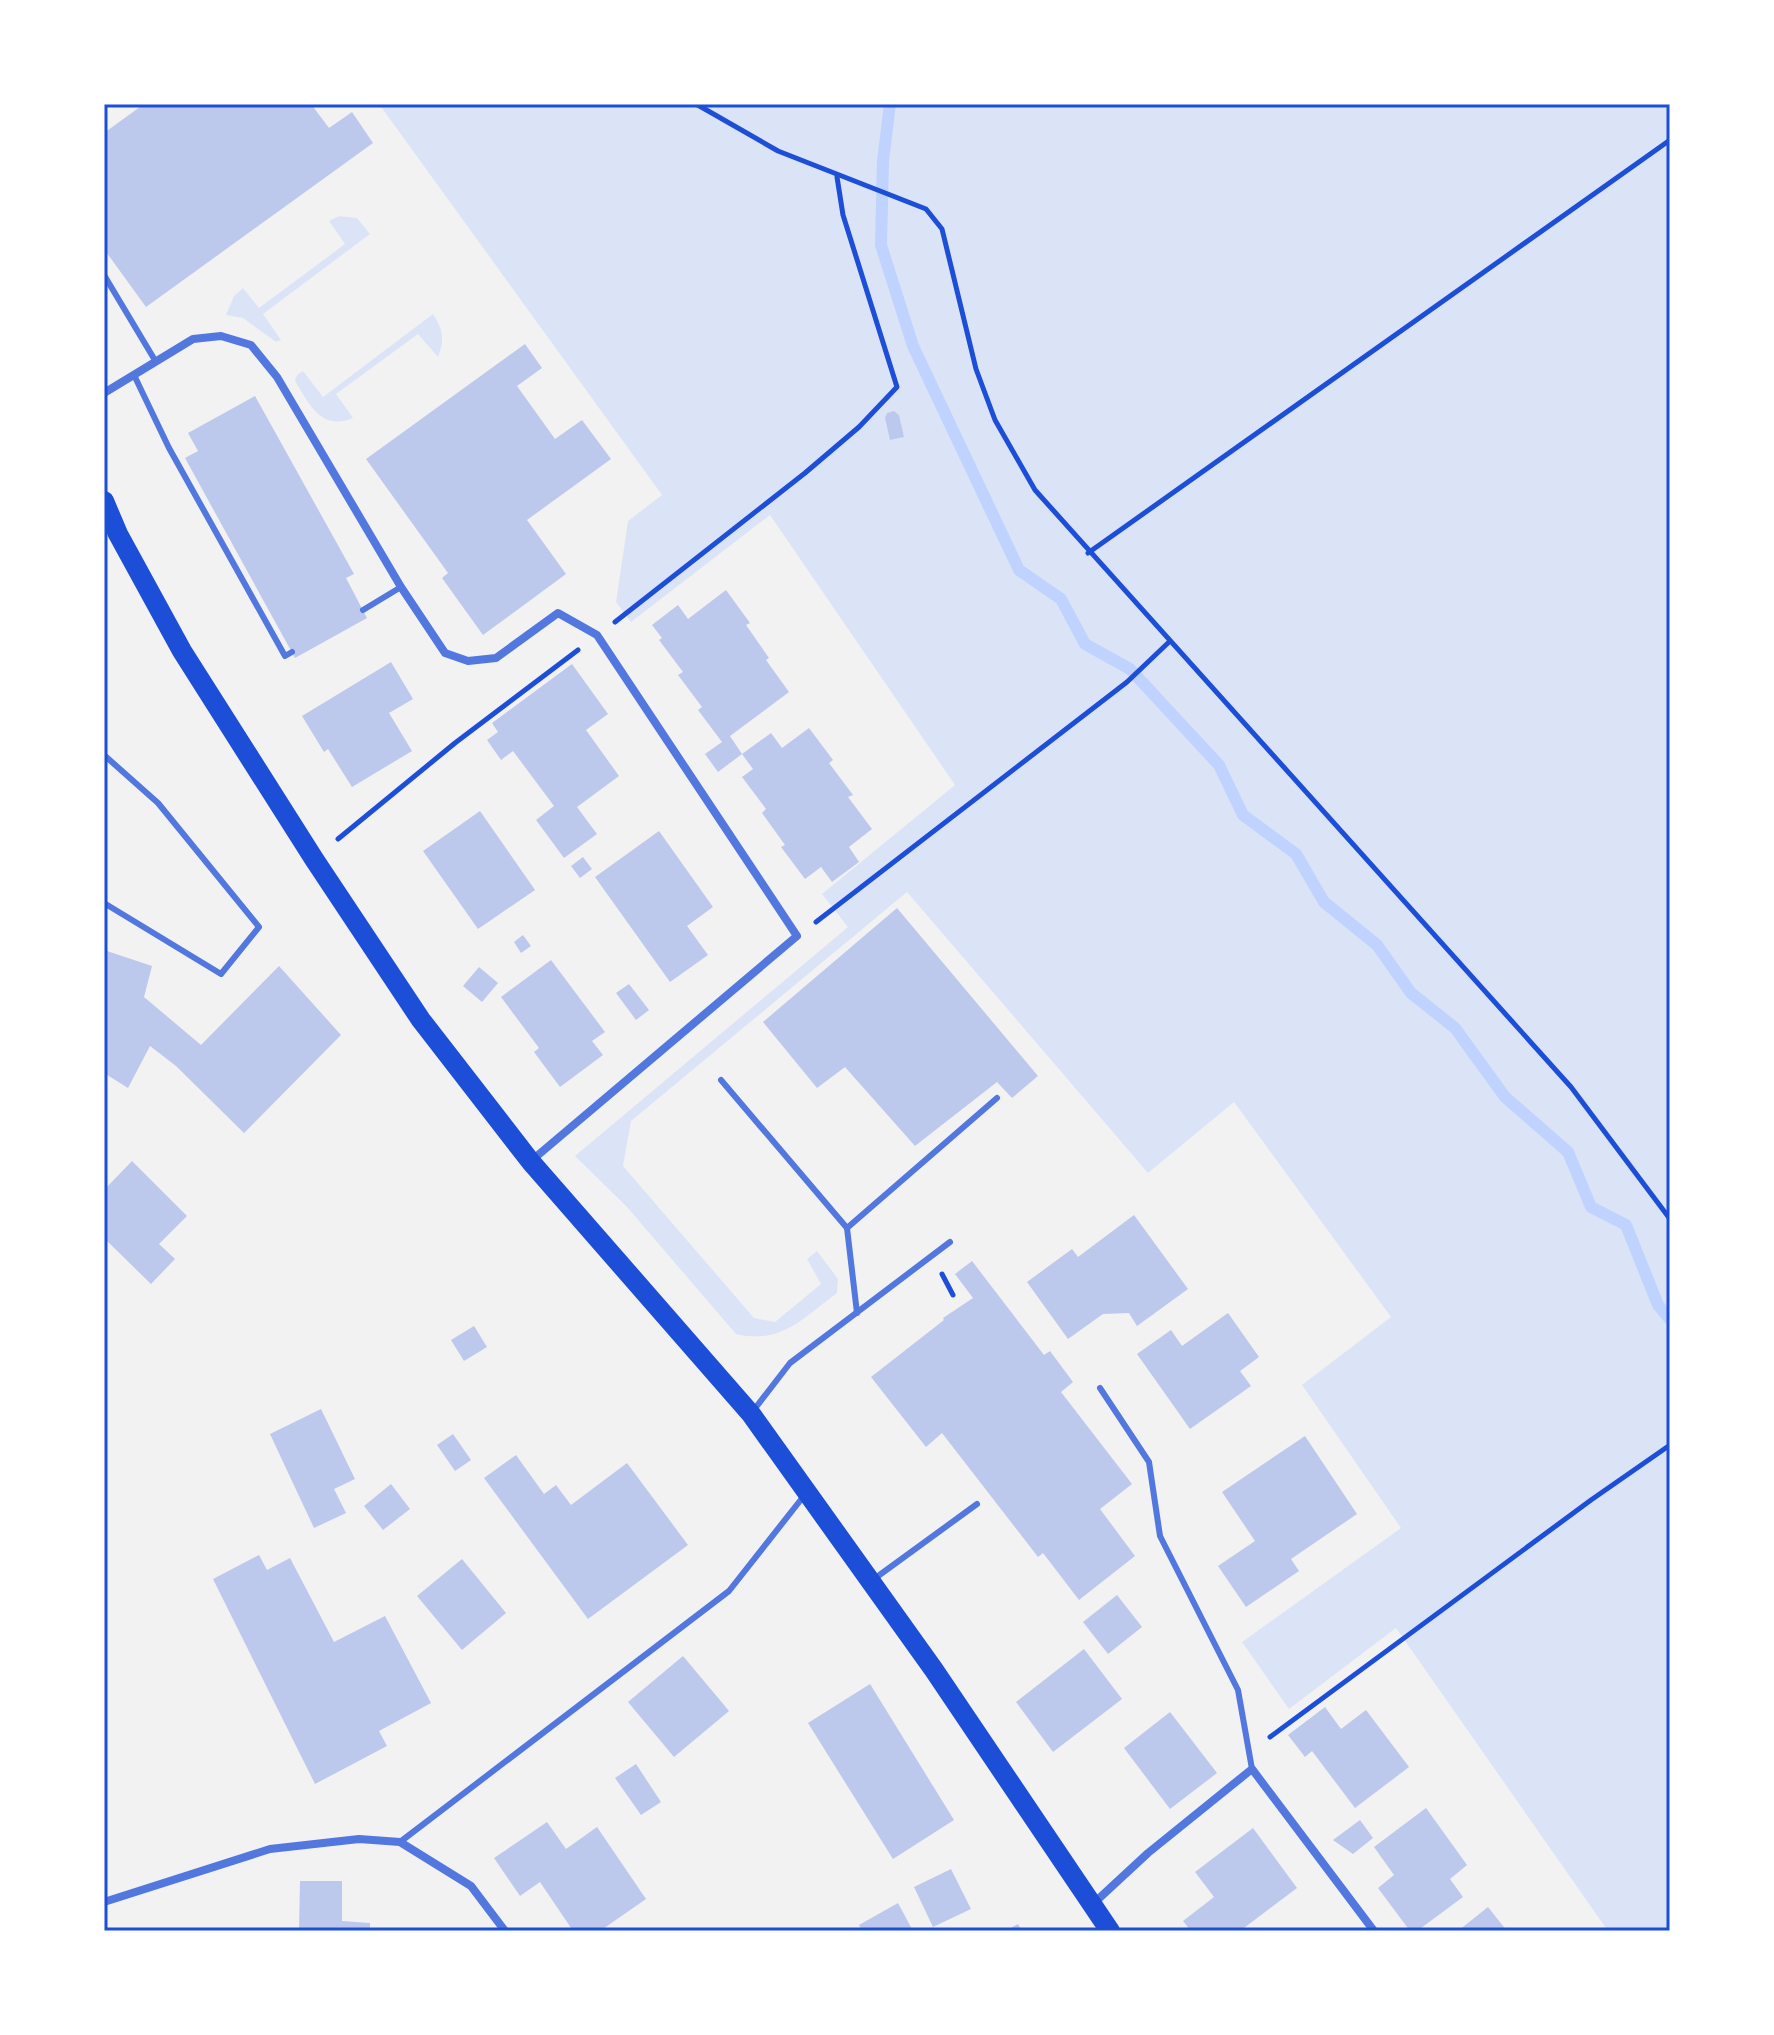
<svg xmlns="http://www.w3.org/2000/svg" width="1774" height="2035" font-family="'Noto Sans',sans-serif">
	<rect width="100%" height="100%" fill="#f2f2f2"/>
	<g fill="#dbe4f7">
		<path d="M379,104h1291v1827h-62l-212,-303 -107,81 -47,-67 159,-114 -99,-143 89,-68 -157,-215 -86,71 -241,-281 -276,229 -8,45 131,152 21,4 46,-38 -14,-25 10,-8 21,28 -1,14c-34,25 -56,52 -101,41l-109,-127 -52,-51 273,-229 -26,-33 133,-109 -185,-270 -139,107 -15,-20 12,-81 34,-26z"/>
		<polygon points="339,216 357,218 370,234 263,314 281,340 276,342 243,318 226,315 234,296 243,288 259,308 345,244 329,221"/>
		<path d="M433,314c10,15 12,26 5,43l-20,-23 -82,60 17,24c-32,13 -43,-13 -58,-37l2,-6 6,-4 20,26z"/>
	</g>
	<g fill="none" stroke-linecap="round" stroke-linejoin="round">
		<polyline stroke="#bfd3fe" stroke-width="12" points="890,104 883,161 881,245 913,346 1019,570 1061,599 1085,644 1130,669 1219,765 1243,815 1296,854 1324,902 1377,945 1411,993 1455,1028 1505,1097 1568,1152 1591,1207 1626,1225 1658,1305 1670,1319"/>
	</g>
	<g fill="#bdc9ec">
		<polygon points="144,104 311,104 329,128 352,112 373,143 146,307 104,249 104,133"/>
		<polygon points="525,344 542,368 517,386 555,439 582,420 611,459 527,520 566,574 483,635 442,578 448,573 366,459"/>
		<polygon points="255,396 354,574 346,578 367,618 295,658 185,458 198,451 188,433"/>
		<polygon points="894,411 899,415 904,437 890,440 885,418 887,413"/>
		<polygon points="726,590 750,623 746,625 769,658 766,660 789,692 730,736 742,754 718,772 705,754 722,742 698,710 702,707 678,675 683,672 659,640 662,638 652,625 678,605 688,619"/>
		<polygon points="391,662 413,699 389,713 412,751 352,787 328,749 324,752 302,716"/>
		<polygon points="572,664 608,714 586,730 619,776 577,807 597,834 564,858 536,820 554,806 513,751 501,760 487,740 498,732 492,723"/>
		<polygon points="809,728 833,760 829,763 853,795 848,797 872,829 849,847 859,862 832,882 821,867 805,879 781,847 785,845 762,813 766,809 742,777 753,769 742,754 771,733 782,748"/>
		<polygon points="480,811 535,890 478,929 423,851"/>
		<polygon points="659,831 713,907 687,926 708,955 670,982 595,877"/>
		<polygon points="583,857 592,869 580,878 571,866"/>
		<polygon points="897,908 1038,1076 1012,1098 997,1082 915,1146 845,1067 817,1088 763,1022"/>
		<polygon points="523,935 531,946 521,953 514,942"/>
		<polygon points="104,950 152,966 144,997 201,1045 279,966 341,1035 244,1133 176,1066 150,1046 128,1088 104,1073"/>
		<polygon points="551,960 605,1032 592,1041 603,1055 560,1087 534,1052 539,1048 501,997"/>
		<polygon points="479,967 498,983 482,1002 463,986"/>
		<polygon points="629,984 649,1010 636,1020 616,993"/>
		<polygon points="132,1161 187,1216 159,1244 175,1259 151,1284 104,1238 104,1190"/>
		<polygon points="1134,1215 1188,1289 1137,1326 1129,1313 1103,1314 1068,1339 1027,1282 1072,1249 1078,1257"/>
		<polygon points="972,1261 1044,1355 1050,1351 1073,1382 1061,1392 1132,1484 1100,1509 1135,1556 1079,1600 1043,1553 1038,1557 942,1433 926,1447 871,1377 944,1320 943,1318 973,1298 955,1274"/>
		<polygon points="1228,1313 1259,1357 1240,1371 1251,1386 1190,1429 1137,1354 1171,1330 1182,1346"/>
		<polygon points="474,1326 487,1347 464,1361 451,1340"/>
		<polygon points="321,1409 355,1479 334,1489 346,1513 314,1528 270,1434"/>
		<polygon points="453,1434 471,1460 455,1471 437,1445"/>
		<polygon points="1305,1436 1357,1514 1291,1559 1299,1571 1246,1607 1218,1566 1255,1541 1222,1492"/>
		<polygon points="516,1455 544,1494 556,1485 571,1505 627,1463 688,1545 588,1619 484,1478"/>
		<polygon points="391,1484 410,1509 383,1530 364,1506"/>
		<polygon points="259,1555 267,1570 290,1558 334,1642 385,1616 431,1703 379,1731 387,1746 315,1784 213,1579"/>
		<polygon points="462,1559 506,1613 462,1650 417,1596"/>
		<polygon points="1117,1595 1142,1627 1108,1654 1083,1622"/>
		<polygon points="1084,1649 1122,1699 1053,1752 1016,1702"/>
		<polygon points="683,1656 729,1711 674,1757 628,1702"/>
		<polygon points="870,1684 954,1820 893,1859 808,1723"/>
		<polygon points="1325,1707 1341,1729 1366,1710 1409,1767 1355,1808 1312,1751 1305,1757 1288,1735"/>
		<polygon points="1170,1712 1217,1773 1170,1809 1124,1748"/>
		<polygon points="636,1764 661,1802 641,1815 615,1778"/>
		<polygon points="1426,1808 1467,1865 1450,1879 1463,1897 1417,1931 1410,1931 1378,1888 1394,1875 1374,1847"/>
		<polygon points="1360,1820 1373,1838 1353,1854 1333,1840"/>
		<polygon points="547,1822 566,1849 597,1827 646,1899 600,1931 573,1931 540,1882 520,1896 494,1858"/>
		<polygon points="1253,1828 1297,1888 1240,1931 1191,1931 1183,1921 1214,1897 1195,1872"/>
		<polygon points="951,1869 971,1909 933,1927 914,1887"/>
		<polygon points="300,1881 342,1881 342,1921 370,1923 370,1931 299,1931"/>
		<polygon points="898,1903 913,1931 862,1931 859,1925"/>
		<polygon points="1488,1907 1507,1931 1458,1931"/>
		<polygon points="1018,1924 1022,1931 1005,1931"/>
	</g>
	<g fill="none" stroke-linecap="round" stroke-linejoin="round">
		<g stroke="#1d4ed8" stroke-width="5">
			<polyline points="696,104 778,151 926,209 942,229 976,369 995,420 1035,490 1571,1087 1670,1219"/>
			<polyline points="1088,553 1670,140"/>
			<polyline points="615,622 805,473 859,427 897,387 843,215 837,177"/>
			<polyline points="338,839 455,743 578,650"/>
			<polyline points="816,922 1127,682 1169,642"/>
			<polyline points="942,1274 953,1295"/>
			<polyline points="1270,1737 1591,1500 1670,1445"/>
		</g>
		<g stroke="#5277de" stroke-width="6">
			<polyline points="104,275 156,362"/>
			<polyline points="134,375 169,448 285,656 292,652"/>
			<polyline points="363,610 401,587"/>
			<polyline points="104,755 158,803 259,927 221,974 104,903"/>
			<polyline points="721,1080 847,1228 857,1313"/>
			<polyline points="847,1228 997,1098"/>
			<polyline points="1100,1388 1149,1462 1160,1536 1238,1690 1252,1769"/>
			<polyline points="753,1411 790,1363 950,1242"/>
			<polyline points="874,1579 977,1504"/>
			<polyline points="400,1842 729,1591 803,1497"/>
		</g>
		<g stroke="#5277de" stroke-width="8">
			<polyline points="104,393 193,339 221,336 251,345 277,377 401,587 445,653 468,661 496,658 558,613 597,635 797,936 531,1161"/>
			<polyline points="104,1902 270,1849 359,1839 400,1842 471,1886 505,1931"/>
			<polyline points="1094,1903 1148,1853 1252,1769 1374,1931"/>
		</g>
		<polyline stroke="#1d4ed8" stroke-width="20" points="104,501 118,534 182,651 314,859 421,1020 531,1162 751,1414 934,1670 1110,1931"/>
	</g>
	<rect width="1774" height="2035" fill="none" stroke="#ffffff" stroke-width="212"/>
	<rect x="106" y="106" width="1562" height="1823" fill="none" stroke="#1d4ed8" stroke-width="3"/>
</svg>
